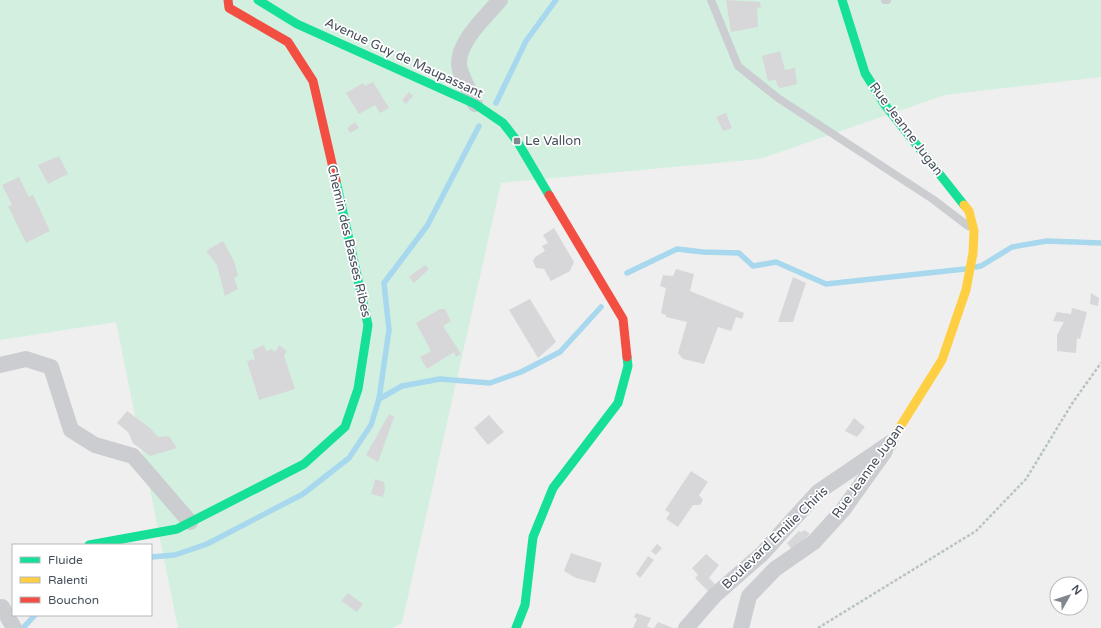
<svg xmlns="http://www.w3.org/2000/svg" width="1101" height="628" font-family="'Varela Round',sans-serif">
	<rect width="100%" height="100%" fill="#f0efef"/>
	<polygon fill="#d3efe0" points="0,0 1101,0 1101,77 945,95 760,159 501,183 402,623 392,628 178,628 116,322 0,340"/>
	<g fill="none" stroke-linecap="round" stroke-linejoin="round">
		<g stroke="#a7d8ed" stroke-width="5.5">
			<polyline points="496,103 526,41 556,0"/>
			<polyline points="976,267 981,266 1012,247 1047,241 1101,243"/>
			<polyline points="627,273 677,249 703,252 739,253 753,266 776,262 826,284 965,269"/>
			<polyline points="379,399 402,386 440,379 490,383 521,372 560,352 601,307"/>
			<polyline points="151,557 175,555 207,544 303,494 349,458 371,425 379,399 389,330 384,283 427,226 479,126"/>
			<polyline points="23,628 35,615"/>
		</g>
	</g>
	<g fill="#d7d7d9">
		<polygon points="726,0 760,2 761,7 757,8 758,27 731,32"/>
		<polygon points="780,51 785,70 795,68 797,84 780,88 777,85 776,80 768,81 762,56"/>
		<polygon points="373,82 389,108 380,113 375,105 359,114 346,93 363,83 365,86"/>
		<polygon points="409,92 413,96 406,104 402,100"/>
		<polygon points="726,113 732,128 723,131 716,117"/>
		<polygon points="355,122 359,128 350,133 347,128"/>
		<polygon points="59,156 68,174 48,184 38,165"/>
		<polygon points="19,177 29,197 33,195 50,231 26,243 8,206 12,205 2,185"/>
		<polygon points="554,228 574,262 570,271 551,281 544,269 536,268 533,261 535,257 545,251 542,246 548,243 543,235"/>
		<polygon points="223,241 234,261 238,276 234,278 238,289 225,296 217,265 206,251"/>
		<polygon points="425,265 429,269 414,283 409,277"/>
		<polygon points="676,269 694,274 690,291 744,313 742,319 736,317 731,331 718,327 704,364 683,359 678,353 687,322 666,317 666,315 661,313 666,288 660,286 663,275 673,276"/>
		<polygon points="793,277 806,283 793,322 778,322"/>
		<polygon points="1091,293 1099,298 1098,306 1090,304"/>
		<polygon points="530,299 556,342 538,358 509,310"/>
		<polygon points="1072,308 1087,312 1080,339 1077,338 1076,353 1057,351 1057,335 1064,322 1053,321 1057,312 1071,314"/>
		<polygon points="440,309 445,309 451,321 443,326 461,354 456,357 454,352 427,369 420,357 431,351 416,323"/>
		<polygon points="264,345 266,351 272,349 273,351 277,350 279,345 287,351 284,356 295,389 259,400 247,361 255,359 252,350"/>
		<polygon points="127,411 150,428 158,437 169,436 177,448 150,456 147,454 133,443 128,432 117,423"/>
		<polygon points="389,414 394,417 378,462 366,455"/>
		<polygon points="489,415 504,432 488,445 474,428"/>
		<polygon points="854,418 865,427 857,437 845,431"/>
		<polygon points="691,471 708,482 699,495 703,500 700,505 693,505 678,527 666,519 670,513 665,510"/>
		<polygon points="375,479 384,482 385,489 383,497 371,494"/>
		<polygon points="805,530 810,534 792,550 787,543 799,531 801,532"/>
		<polygon points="657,544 662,548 656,555 651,551"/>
		<polygon points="571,553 602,563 595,583 576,578 564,571"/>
		<polygon points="706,554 719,565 709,578 715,584 708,591 695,578 698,575 692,568"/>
		<polygon points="648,556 654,560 640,578 636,574"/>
		<polygon points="348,593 363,604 357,612 341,601"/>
		<polygon points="636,613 651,618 647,626 651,628 633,628 637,619 634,617"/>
		<polygon points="658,622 673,628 654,628"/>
	</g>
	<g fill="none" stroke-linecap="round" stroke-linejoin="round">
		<polyline stroke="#b7c4c1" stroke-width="2.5" stroke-dasharray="3 2" stroke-linecap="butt" points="818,628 976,531 1026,479 1073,402 1101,363"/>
		<g stroke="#cbcdd0" stroke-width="8">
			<polyline points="711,0 738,66 778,98 934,200 968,226"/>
			<polyline points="885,0 887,0"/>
		</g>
		<g stroke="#cbcdd0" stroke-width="16">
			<path d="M475,104c-5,-11 -11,-23 -15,-34 -7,-25 26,-53 40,-70"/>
			<polyline points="0,365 26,359 51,367 71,430 95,445 133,456 190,522"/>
			<polyline points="2,607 14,628"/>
			<polyline points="686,628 715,595 762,554 818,492 890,443"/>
			<polyline points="741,628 749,596 775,569 814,542 843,510 885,451"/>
		</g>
		<g stroke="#16e098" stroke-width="9">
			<polyline points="258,0 297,24 475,104 503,123 517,141 549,195"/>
			<polyline points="842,0 865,73 885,105 964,205"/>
			<polyline points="89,545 177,529 304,464 345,427 358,389 368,325 336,181"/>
			<polyline points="516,628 525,605 533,537 553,488 618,403 628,366 627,357"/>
		</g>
		<polyline stroke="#ffcf43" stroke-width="9" points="890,443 942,360 966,290 973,253 974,231 969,211 964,205"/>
		<g stroke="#f24e42" stroke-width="9">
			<polyline points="228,0 229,8 288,42 313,81 336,181"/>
			<polyline points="549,195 623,319 627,357"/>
		</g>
	</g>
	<rect fill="#82878f" stroke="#fff" stroke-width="1.5" x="513" y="137" width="8" height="8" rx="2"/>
	<g text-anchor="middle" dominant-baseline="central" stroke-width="3.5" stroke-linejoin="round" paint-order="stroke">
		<g font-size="13" fill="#464f5b" stroke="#fff">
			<text transform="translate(404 58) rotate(25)">Avenue Guy de Maupassant</text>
			<text transform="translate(906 129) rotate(53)">Rue Jeanne Jugan</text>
			<text transform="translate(349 241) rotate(77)">Chemin des Basses Ribes</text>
			<text transform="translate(868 471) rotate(-54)">Rue Jeanne Jugan</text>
			<text transform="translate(775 538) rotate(-44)">Boulevard Emilie Chiris</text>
		</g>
		<g font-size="13" fill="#464f5b" stroke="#fff" text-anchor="start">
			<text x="525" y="141">Le Vallon</text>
		</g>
	</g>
	<rect x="12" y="544" width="140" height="72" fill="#ffffff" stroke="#b5b9bd"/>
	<rect x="20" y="557" width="20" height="6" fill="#16e098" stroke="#b5b9bd"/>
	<text x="48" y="564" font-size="12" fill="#464f5b">Fluide</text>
	<rect x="20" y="577" width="20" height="6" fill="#ffcf43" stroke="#b5b9bd"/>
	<text x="48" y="584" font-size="12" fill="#464f5b">Ralenti</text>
	<rect x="20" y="597" width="20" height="6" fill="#f24e42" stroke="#b5b9bd"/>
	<text x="48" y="604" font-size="12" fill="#464f5b">Bouchon</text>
	<g transform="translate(1069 596) rotate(51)"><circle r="19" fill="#ffffff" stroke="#b5b9bd"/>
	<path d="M0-3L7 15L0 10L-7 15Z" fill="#82878f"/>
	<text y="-6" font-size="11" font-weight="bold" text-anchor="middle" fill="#464f5b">N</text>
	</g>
</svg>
